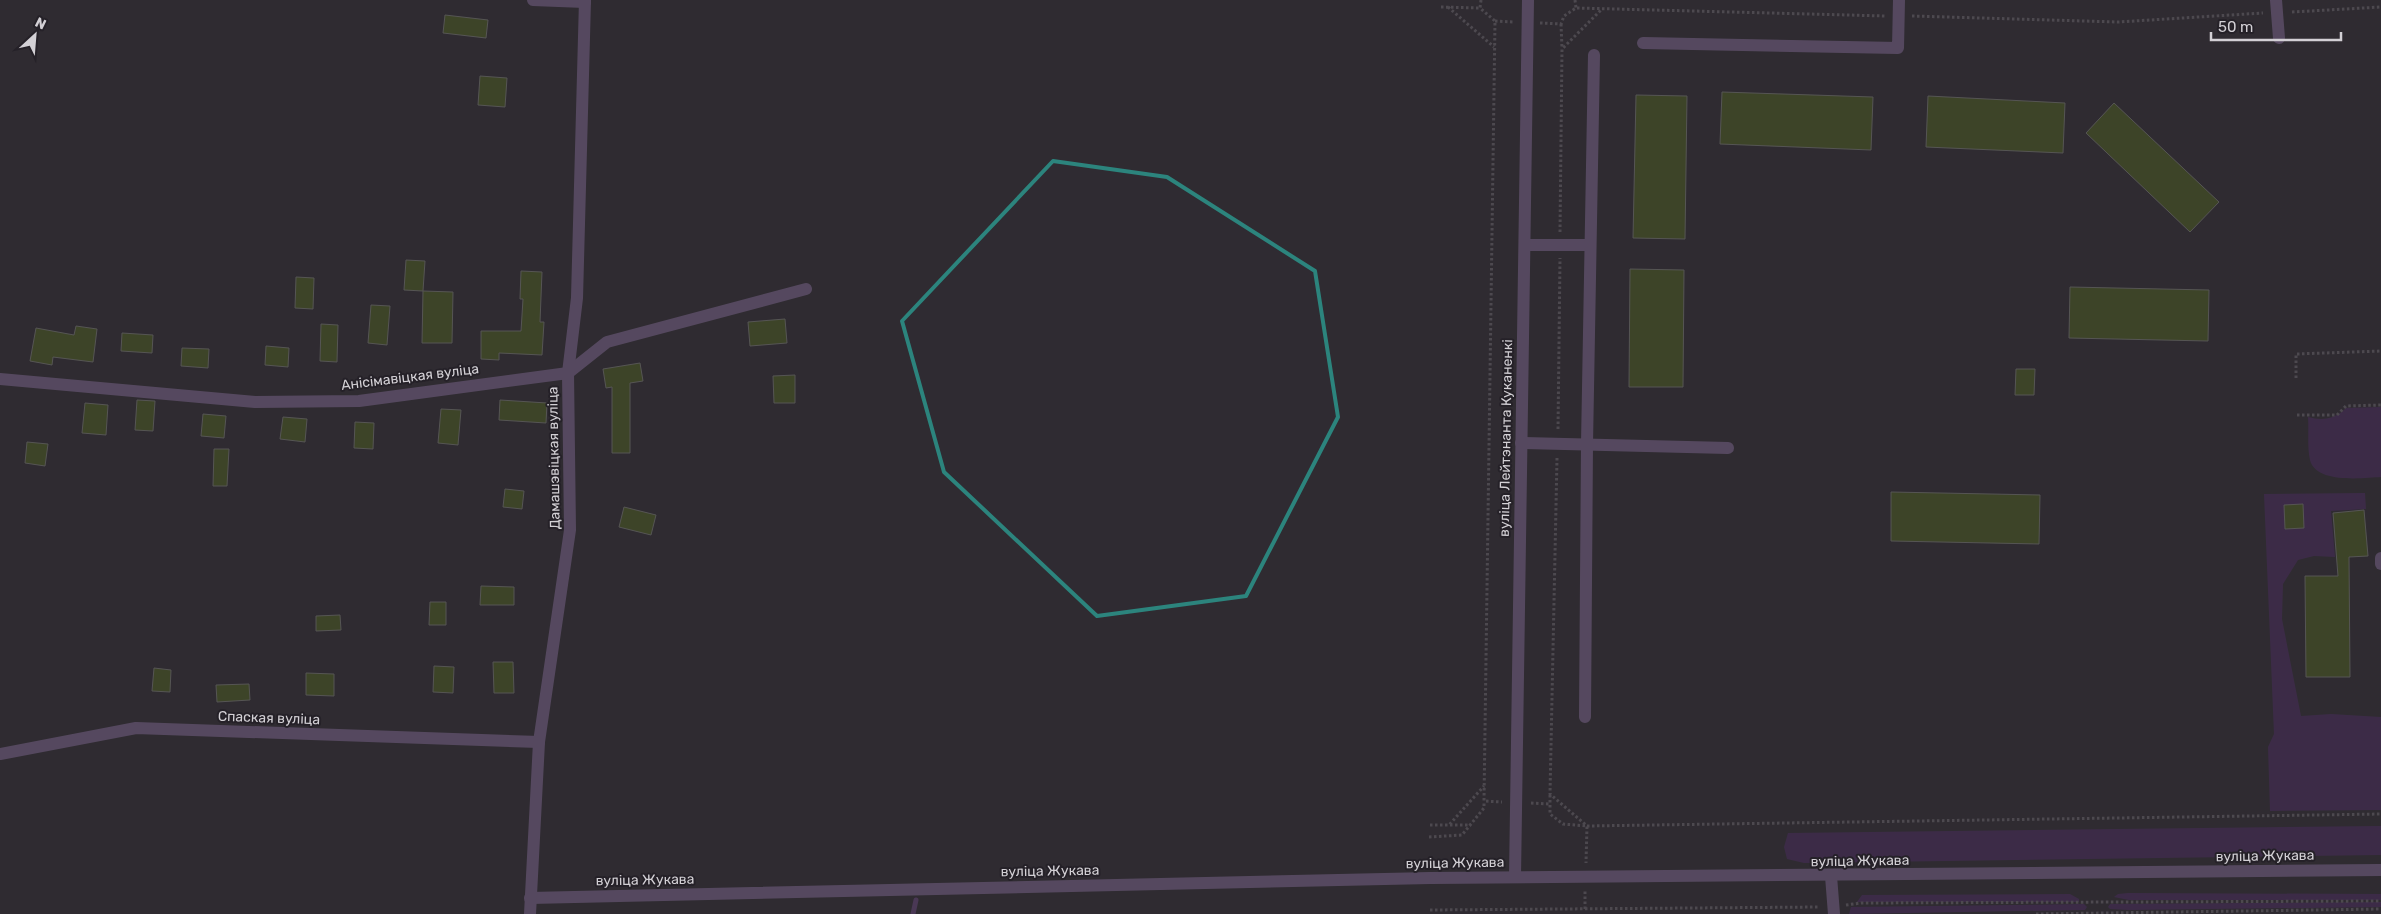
<svg xmlns="http://www.w3.org/2000/svg" width="2381" height="914" font-family="Rubik,sans-serif">
	<rect width="100%" height="100%" fill="#2f2b32"/>
	<g fill="#4d2c63">
		<path d="M2381,407v70c-18,1 -65,7 -71,-17 -3,-13 -1,-29 -2,-43 15,4 27,2 38,-9z"/>
		<polygon points="2365,493 2366,509 2331,511 2335,557 2314,556 2298,560 2283,584 2282,619 2301,716 2331,714 2381,717 2381,810 2270,811 2268,747 2274,734 2264,494"/>
		<polygon points="2381,826 2381,855 1804,863 1787,859 1784,847 1788,833"/>
		<polygon points="2128,893 2381,894 2381,900 2129,900 2114,897 2118,894"/>
		<polygon points="2070,894 2079,899 2079,902 1857,902 1862,895"/>
		<polygon points="2381,902 2381,907 2129,910 2110,909 2108,907 2110,904"/>
		<polygon points="2084,904 2087,907 2085,910 1849,914 1851,907"/>
	</g>
	<g fill="none" stroke-linecap="round" stroke-linejoin="round">
		<polyline stroke="#6a4882" stroke-width="5" points="913,914 916,900"/>
	</g>
	<g fill="#4f631e" stroke="#84877e">
		<polygon points="445,15 488,20 486,38 443,33"/>
		<polygon points="480,76 507,78 505,107 478,105"/>
		<polygon points="1722,92 1873,97 1871,150 1720,144"/>
		<polygon points="1636,95 1687,96 1685,239 1633,238"/>
		<polygon points="1928,96 2065,103 2063,153 1926,147"/>
		<polygon points="2114,103 2219,202 2190,232 2086,133"/>
		<polygon points="406,260 425,261 423,291 404,290"/>
		<polygon points="1630,269 1684,270 1683,387 1629,387"/>
		<polygon points="521,271 542,272 540,322 544,322 542,355 499,353 499,360 481,359 481,331 521,331 523,299 520,299"/>
		<polygon points="296,277 314,278 313,309 295,308"/>
		<polygon points="2070,287 2209,290 2208,341 2069,338"/>
		<polygon points="423,291 453,292 452,343 422,343"/>
		<polygon points="371,305 390,306 387,345 368,343"/>
		<polygon points="785,319 787,343 750,346 748,322"/>
		<polygon points="321,324 338,325 337,362 320,361"/>
		<polygon points="76,326 97,329 93,362 53,357 52,365 30,361 36,328 74,335"/>
		<polygon points="122,333 153,335 152,353 121,351"/>
		<polygon points="266,346 289,348 288,367 265,365"/>
		<polygon points="182,348 209,349 208,368 181,366"/>
		<polygon points="640,363 643,381 630,383 630,453 612,453 612,387 606,388 603,369"/>
		<polygon points="2016,369 2035,369 2034,395 2015,395"/>
		<polygon points="795,375 795,403 774,403 773,376"/>
		<polygon points="137,400 155,401 153,431 135,430"/>
		<polygon points="500,400 547,403 546,423 499,420"/>
		<polygon points="85,403 108,405 106,435 82,433"/>
		<polygon points="441,409 461,410 458,445 438,443"/>
		<polygon points="203,414 226,416 224,438 201,436"/>
		<polygon points="283,417 307,419 305,442 280,439"/>
		<polygon points="355,422 374,423 373,449 354,448"/>
		<polygon points="27,442 48,444 45,466 25,463"/>
		<polygon points="214,449 229,449 227,486 213,486"/>
		<polygon points="505,489 524,491 522,509 503,507"/>
		<polygon points="1891,492 2040,495 2039,544 1891,541"/>
		<polygon points="2303,504 2304,528 2285,529 2284,505"/>
		<polygon points="624,507 656,515 651,535 619,527"/>
		<polygon points="2364,510 2368,556 2349,557 2350,677 2306,677 2305,576 2338,576 2333,513"/>
		<polygon points="481,586 514,587 514,605 480,605"/>
		<polygon points="430,602 446,602 446,625 429,625"/>
		<polygon points="340,615 341,630 316,631 316,616"/>
		<polygon points="493,662 513,662 514,693 494,693"/>
		<polygon points="434,666 454,667 453,693 433,692"/>
		<polygon points="154,668 171,670 170,692 152,691"/>
		<polygon points="306,673 334,674 334,696 306,695"/>
		<polygon points="249,684 250,700 217,702 216,685"/>
	</g>
	<g fill="none" stroke-linecap="round" stroke-linejoin="round">
		<g stroke="#716d74" stroke-width="3" stroke-dasharray="2.5 2.5" stroke-linecap="butt">
			<polyline points="1481,0 1480,8 1495,21 1484,801 1502,802"/>
			<polyline points="1575,0 1576,8"/>
			<polyline points="1441,7 1480,8"/>
			<polyline points="1448,7 1494,47"/>
			<polyline points="2292,12 2381,7"/>
			<polyline points="1912,16 2118,22 2263,13"/>
			<polyline points="1495,21 1514,22"/>
			<polyline points="1540,23 1561,24 1564,16 1576,8 1886,16"/>
			<polyline points="1561,24 1562,48"/>
			<polyline points="1560,232 1562,49 1602,9"/>
			<polyline points="2296,378 2296,354 2381,351"/>
			<polyline points="2297,415 2337,415 2346,406 2381,405"/>
			<polyline points="1558,429 1560,258"/>
			<polyline points="1557,458 1550,794 1587,826 2381,814"/>
			<polyline points="1550,795 1550,814 1563,824 1587,826 1586,863"/>
			<polyline points="1531,803 1550,804"/>
			<polyline points="1430,825 1449,825 1484,786"/>
			<polyline points="1450,825 1471,825"/>
			<polyline points="1429,837 1462,835 1484,808 1484,801"/>
			<polyline points="1846,905 1861,903 2381,901"/>
			<polyline points="1585,909 1585,889"/>
			<polyline points="1430,910 1820,907"/>
			<polyline points="2036,914 2381,909"/>
		</g>
		<g stroke="#846c97" stroke-width="12">
			<polyline points="533,0 585,2"/>
			<polyline points="2276,0 2279,38"/>
			<polyline points="1643,43 1898,48 1899,0"/>
			<polyline points="1525,245 1590,245"/>
			<polyline points="0,379 255,402 359,401 568,373 607,342 806,289"/>
			<polyline points="1521,443 1728,448"/>
			<polyline points="2381,558 2381,564"/>
			<polyline points="1585,717 1587,444 1594,55"/>
			<polyline points="0,754 136,728 539,742"/>
			<polyline points="1831,876 1834,914"/>
			<polyline points="1515,877 1528,0"/>
			<polyline points="530,898 1430,878 2381,870"/>
			<polyline points="530,914 539,742 570,530 568,373 577,298 585,0"/>
		</g>
	</g>
	<path d="M0 0H2381V914H0ZM1053,161l114,16 148,94 23,146 -92,179 -149,20 -153,-144 -42,-151z" fill="#2f2b32" fill-opacity=".55" fill-rule="evenodd"/>
	<path fill="none" stroke="#2c847d" stroke-width="4" stroke-linejoin="round" d="M1053,161l114,16 148,94 23,146 -92,179 -149,20 -153,-144 -42,-151z"/>
	<g text-anchor="middle" dominant-baseline="central" stroke-width="4" stroke-linejoin="round" paint-order="stroke">
		<g font-size="14" fill="#d3d0d5" stroke="#252128">
			<text transform="translate(410 377) rotate(-7)">Анісімавіцкая вуліца</text>
			<text transform="translate(1506 438) rotate(-89)">вуліца Лейтэнанта Куканенкі</text>
			<text transform="translate(554 458) rotate(-91)">Дамашэвіцкая вуліца</text>
			<text transform="translate(269 718) rotate(2)">Спаская вуліца</text>
			<text transform="translate(2265 856) rotate(-1)">вуліца Жукава</text>
			<text transform="translate(1860 861) rotate(-1)">вуліца Жукава</text>
			<text transform="translate(1455 863) rotate(-1)">вуліца Жукава</text>
			<text transform="translate(1050 871) rotate(-1)">вуліца Жукава</text>
			<text transform="translate(645 880) rotate(-1)">вуліца Жукава</text>
		</g>
	</g>
	<g transform="translate(35 35) rotate(26)" stroke="#252128" stroke-width="4" paint-order="stroke">
	<path d="M0-4L9 19L0 12L-9 19Z" fill="#d3d0d5"/>
	<text y="-8" font-size="14" font-weight="bold" text-anchor="middle" fill="#d3d0d5">N</text>
	</g>
	<path d="M2211 32v8h130v-8" fill="none" stroke="#d3d0d5" stroke-width="2.5"/>
	<text x="2218" y="32" font-size="15" fill="#d3d0d5" stroke="#252128" stroke-width="4" paint-order="stroke">50 m</text>
</svg>
